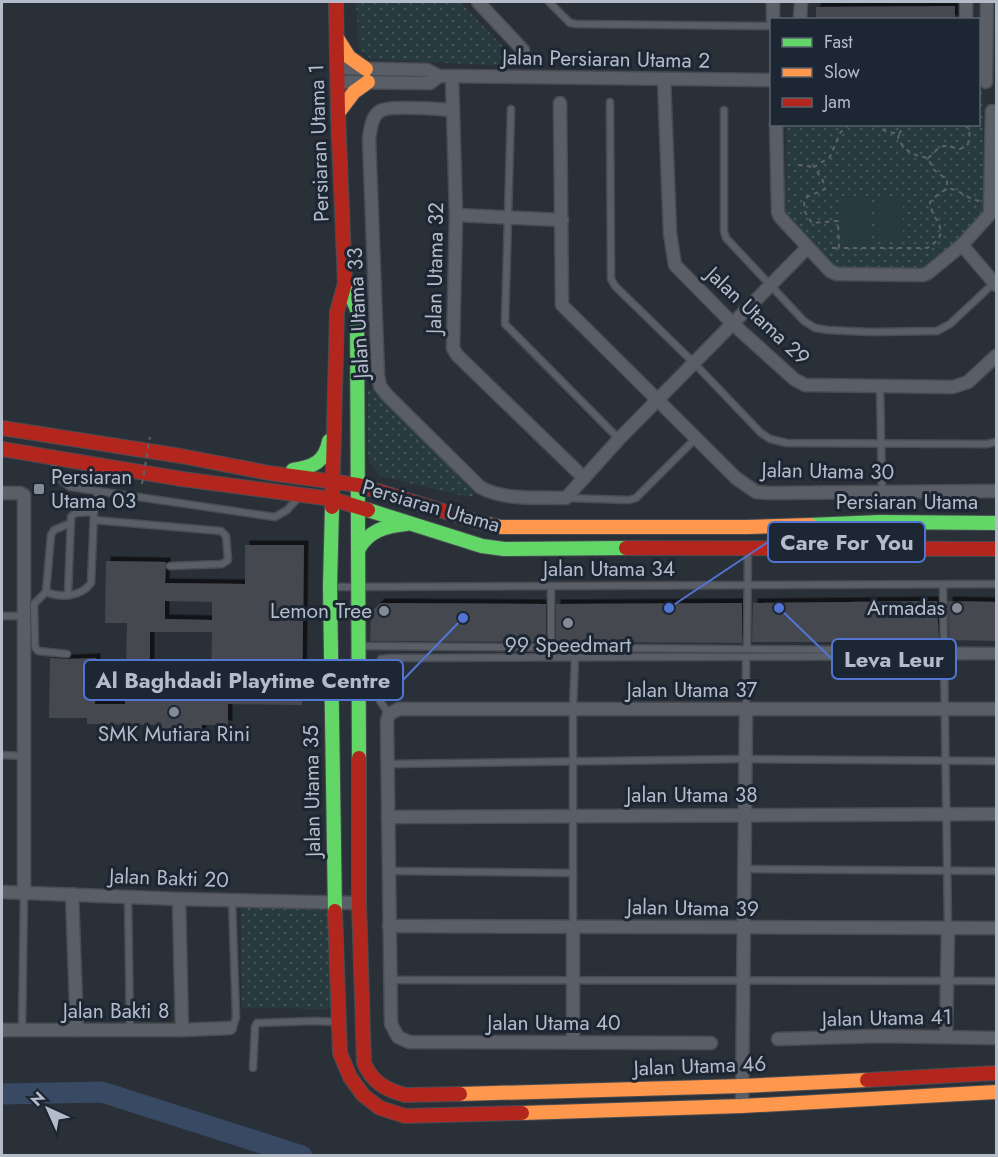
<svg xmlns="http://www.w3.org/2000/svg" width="998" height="1157" font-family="Jost,sans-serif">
	<defs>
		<pattern id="park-dots" width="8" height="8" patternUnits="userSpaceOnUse" patternTransform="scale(1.5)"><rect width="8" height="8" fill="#273a3e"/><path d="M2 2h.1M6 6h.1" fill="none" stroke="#445559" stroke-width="1.8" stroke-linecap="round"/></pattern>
		<filter id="shadow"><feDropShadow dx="4.5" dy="-4.5" stdDeviation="0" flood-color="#0009"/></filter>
	</defs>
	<rect width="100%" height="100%" fill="#2a3038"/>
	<g fill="url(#park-dots)">
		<polygon points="356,2 460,2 509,53 513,60 507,66 371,59 359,48"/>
		<polygon points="979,88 982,88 985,213 926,269 838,269 785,212 786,125 978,124"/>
		<polygon points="373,389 475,493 471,497 464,496 380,476 370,463 368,456 368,390"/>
		<polygon points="241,906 323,908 328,912 334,1009 242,1008"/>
	</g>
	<g fill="#273a3e">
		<polygon points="841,196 869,197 869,245 841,245"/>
		<rect x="877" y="200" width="26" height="42"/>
	</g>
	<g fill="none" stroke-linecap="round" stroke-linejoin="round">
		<polyline stroke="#384963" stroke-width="21" points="2,1094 102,1092 302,1156"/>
	</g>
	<g fill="#444950" fill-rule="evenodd" filter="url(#shadow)">
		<polygon points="955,6 955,20 816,20 816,7"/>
		<path d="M245,545h59l-2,160 -74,-1v21h-26v15l-40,-1v-14l-75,-1v-6h-38l1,-60 16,1 30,-1 -1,46h30l2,-81h-22l1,-62 60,1 -1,21 80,1zM165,601l47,1v18l-47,-1zM150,632h62l-1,52 -61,1z"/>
		<polygon points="937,601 939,642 752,642 753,603"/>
		<polygon points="948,601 996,602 996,641 949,640"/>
		<polygon points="380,603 546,604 546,642 370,641 371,612"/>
		<polygon points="742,603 742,643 556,642 556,604"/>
	</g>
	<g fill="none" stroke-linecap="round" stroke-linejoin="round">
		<defs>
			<g id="lane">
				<polyline points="549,2 570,23 576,24 772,26"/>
				<polyline points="610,102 611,279 615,286 694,363 761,433 770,439 787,443 986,444 996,442"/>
				<polyline points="511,109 505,324 619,439"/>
				<polyline points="724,110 724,231 726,238 804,321 815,328 828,330 870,332 937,331 950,324 994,283"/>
				<polyline points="880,386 882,493"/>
				<path d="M54,461c2,13 5,19 16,26l205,30 12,-7 12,-13"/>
				<polyline points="566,498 629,500 636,498 695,439"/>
				<polyline points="94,520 221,531 226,536 228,560 222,564 170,566"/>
				<path d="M71,523l-17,7 -3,5 -5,57c15,6 35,5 45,-9l3,-71 4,-21"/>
				<polyline points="943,585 944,651"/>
				<polyline points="330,587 996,584"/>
				<polyline points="46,592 34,604 35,647 38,651 67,654"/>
				<polyline points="68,595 71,517 75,513 94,512"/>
				<polyline points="2,616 24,616"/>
				<polyline points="359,646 996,651"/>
				<polyline points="551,647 551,586"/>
				<polyline points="747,649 748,548"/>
				<polyline points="944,656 948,928"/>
				<polyline points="746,709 746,657"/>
				<polyline points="389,714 380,701 378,671 381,659 390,658 996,656"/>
				<polyline points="2,755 23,756"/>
				<polyline points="388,764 745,759 996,761"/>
				<polyline points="744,869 996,871"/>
				<polyline points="389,871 573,873"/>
				<polyline points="128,896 130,1030"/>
				<polyline points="573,926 573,710 575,657"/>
				<polyline points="390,980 996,981"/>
				<polyline points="230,1028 234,1024 236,1017 232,899"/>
				<polyline points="22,1030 24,892"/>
				<polyline points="253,1068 255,1027 257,1023 313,1021 339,1022"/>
			</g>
			<g id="street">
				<polyline points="478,2 523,50"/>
				<polyline points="773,20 773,2"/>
				<polyline points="800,20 801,2"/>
				<polyline points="966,20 966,2"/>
				<polyline points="337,68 427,70 439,76 772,80"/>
				<polyline points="452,77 456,215 453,348 457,355 584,478"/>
				<polyline points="664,79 670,233 675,265 733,324 794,379 805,385 953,387 968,382 996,356"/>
				<polyline points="337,82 430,83 439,76"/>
				<polyline points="986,82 987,2"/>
				<polyline points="560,103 562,305 736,478 756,492 770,493 996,491"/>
				<path d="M452,110c-13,-1 -63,-5 -72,1 -9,6 -9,18 -11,27l9,238 2,10 7,9 93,92c25,14 58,10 86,11l53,-59 188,-191"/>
				<polyline points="776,124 778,212 780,217 830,271 837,274 923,275 928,273 962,245 990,214 992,111"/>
				<polyline points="456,215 562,220"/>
				<polyline points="962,245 996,285"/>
				<polyline points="2,493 20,493 24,495 24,892"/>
				<polyline points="388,817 996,814"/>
				<polyline points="2,892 179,899 359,903"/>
				<polyline points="72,894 77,1030"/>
				<polyline points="179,899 182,1030"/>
				<polyline points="389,926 996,928"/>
				<polyline points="573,926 573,1042"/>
				<polyline points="2,1030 182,1030 230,1028"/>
				<polyline points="946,1036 948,928"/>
				<polyline points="778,1039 879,1036 996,1038"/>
				<polyline points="711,1043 409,1042 398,1037 391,1024 387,721 389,714 399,709 996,709"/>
				<polyline points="742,1106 746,709"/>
			</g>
			<g id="fast">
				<polyline points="345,283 357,309 359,758"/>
				<path d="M293,470c20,-3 32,-8 36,-29"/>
				<polyline points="332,507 330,587 335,911"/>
				<polyline points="368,510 482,546 504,549 626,548"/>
				<polyline points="810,525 880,522 996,523"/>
				<path d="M358,550c10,-19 27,-24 48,-26"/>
			</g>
			<g id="slow">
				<polyline points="337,38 349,57 366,69"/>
				<polyline points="338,113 354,92 368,82"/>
				<polyline points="482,523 501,527 747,527 810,525"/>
				<polyline points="460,1094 742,1086 867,1080"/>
				<polyline points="522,1113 742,1106 996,1092"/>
			</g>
			<g id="jam">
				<polyline points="2,428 181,456 269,473 358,485 482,523"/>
				<polyline points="2,449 182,479 332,499 368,510"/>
				<polyline points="332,507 337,312 345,283 338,114 336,2"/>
				<polyline points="626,548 996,549"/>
				<path d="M359,758v145l5,160c8,19 22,27 41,32l55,-1"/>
				<polyline points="335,911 340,1053 350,1077 363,1095 380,1108 405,1116 522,1113"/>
				<polyline points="867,1080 996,1073"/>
			</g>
		</defs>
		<use href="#lane" stroke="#484c53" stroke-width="9"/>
		<use href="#street" stroke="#484c53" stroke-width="15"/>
		<use href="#fast" stroke="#484c53" stroke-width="16"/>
		<use href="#slow" stroke="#484c53" stroke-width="16"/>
		<use href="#jam" stroke="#484c53" stroke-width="16"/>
		<g stroke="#5d636a" stroke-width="2" stroke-dasharray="4.5 4.5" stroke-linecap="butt">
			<path d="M849,124l-9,9 -10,24 -16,10 9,14 2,8 -18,8 -3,5 1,10 7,11 26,-2 1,27h88c28,-17 5,-25 3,-46 25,-26 26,-6 49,-1"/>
			<path d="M875,124l10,7 14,3 -1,5c9,14 15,16 30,19l5,11 14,11v10"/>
			<polyline points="942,124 956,124"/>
			<polyline points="899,134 905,124"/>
			<path d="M928,158c6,-4 10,-12 17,-12 12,-1 10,9 23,-2l2,-14 -6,-6"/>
			<polyline points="798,165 814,167"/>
			<polyline points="832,248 839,248"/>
		</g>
		<use href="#lane" stroke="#5a5e66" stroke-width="6"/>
		<use href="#street" stroke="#5a5e66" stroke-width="12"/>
		<use href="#fast" stroke="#63d668" stroke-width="14"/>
		<use href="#slow" stroke="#ff974d" stroke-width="14"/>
		<use href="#jam" stroke="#b3261e" stroke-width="14"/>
		<polyline stroke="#5d636a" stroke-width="2" stroke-dasharray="4.5 4.5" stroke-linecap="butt" points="142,484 150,437"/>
	</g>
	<g fill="#848b96" stroke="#1d2633" stroke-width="2">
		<rect x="33" y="483" width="12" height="12" rx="3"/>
		<circle cx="957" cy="608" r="6"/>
		<circle cx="384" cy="611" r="6"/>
		<circle cx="568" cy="623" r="6"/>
		<circle cx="174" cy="712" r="6"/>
	</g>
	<g text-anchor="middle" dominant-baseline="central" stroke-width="6" stroke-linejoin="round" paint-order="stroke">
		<g font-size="21" fill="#b4bcc9" stroke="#1d2633">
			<text transform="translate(606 59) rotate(1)">Jalan Persiaran Utama 2</text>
			<text transform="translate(319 143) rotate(-92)">Persiaran Utama 1</text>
			<text transform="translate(435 268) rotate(-89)">Jalan Utama 32</text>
			<text transform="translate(358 313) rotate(-93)">Jalan Utama 33</text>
			<text transform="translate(758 316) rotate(43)">Jalan Utama 29</text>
			<text transform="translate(828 471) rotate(1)">Jalan Utama 30</text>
			<text x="907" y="502">Persiaran Utama</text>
			<text transform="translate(431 506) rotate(16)">Persiaran Utama</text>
			<text x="609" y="569">Jalan Utama 34</text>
			<text x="692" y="690">Jalan Utama 37</text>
			<text transform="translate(312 791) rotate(-91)">Jalan Utama 35</text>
			<text x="692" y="795">Jalan Utama 38</text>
			<text transform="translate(169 878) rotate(2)">Jalan Bakti 20</text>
			<text transform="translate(693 908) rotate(1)">Jalan Utama 39</text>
			<text x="116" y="1011">Jalan Bakti 8</text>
			<text transform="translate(887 1018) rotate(-1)">Jalan Utama 41</text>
			<text x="554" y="1023">Jalan Utama 40</text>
			<text transform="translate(700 1066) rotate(-2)">Jalan Utama 46</text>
		</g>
		<g font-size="21" fill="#b4bcc9" stroke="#1d2633" text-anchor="end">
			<text x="51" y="477" text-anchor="start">Persiaran<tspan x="51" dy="24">Utama 03</tspan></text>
			<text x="945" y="608">Armadas</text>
			<text x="372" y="611">Lemon Tree</text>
			<text x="568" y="645" text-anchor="middle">99 Speedmart</text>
			<text x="174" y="734" text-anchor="middle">SMK Mutiara Rini</text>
		</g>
	</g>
	<path fill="none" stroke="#5274d3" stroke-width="2" d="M669 608L768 542M779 608L832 659M463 618L403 680"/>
	<g fill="#5274d3" stroke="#1d2633" stroke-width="2">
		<circle cx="669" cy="608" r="6"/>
		<circle cx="779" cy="608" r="6"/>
		<circle cx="463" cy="618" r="6"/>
	</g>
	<g fill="#1d2633" stroke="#5274d3" stroke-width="2">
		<rect x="768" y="522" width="157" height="40" rx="6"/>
		<rect x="832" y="639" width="124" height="40" rx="6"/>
		<rect x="84" y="660" width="319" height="40" rx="6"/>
	</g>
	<g font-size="22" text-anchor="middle" font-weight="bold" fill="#b4bcc9">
		<text x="847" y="550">Care For You</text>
		<text x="894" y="667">Leva Leur</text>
		<text x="243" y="688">Al Baghdadi Playtime Centre</text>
	</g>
	<rect width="998" height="1157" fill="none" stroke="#b4bcc9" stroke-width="6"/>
	<rect x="770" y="18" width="210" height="108" fill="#1d2633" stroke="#59626f" stroke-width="1.5"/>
	<rect x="782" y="38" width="30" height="9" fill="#63d668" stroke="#59626f" stroke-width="1.5"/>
	<text x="824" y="48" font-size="18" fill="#b4bcc9">Fast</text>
	<rect x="782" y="68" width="30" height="9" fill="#ff974d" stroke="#59626f" stroke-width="1.5"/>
	<text x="824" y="78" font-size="18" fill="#b4bcc9">Slow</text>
	<rect x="782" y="98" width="30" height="9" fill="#b3261e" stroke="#59626f" stroke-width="1.5"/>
	<text x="824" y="108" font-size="18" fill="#b4bcc9">Jam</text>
	<g transform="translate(48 1109) rotate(315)" stroke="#1d2633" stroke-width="4.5" paint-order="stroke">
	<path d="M0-4.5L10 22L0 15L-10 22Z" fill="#b4bcc9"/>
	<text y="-9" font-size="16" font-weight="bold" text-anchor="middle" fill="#b4bcc9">N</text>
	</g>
</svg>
